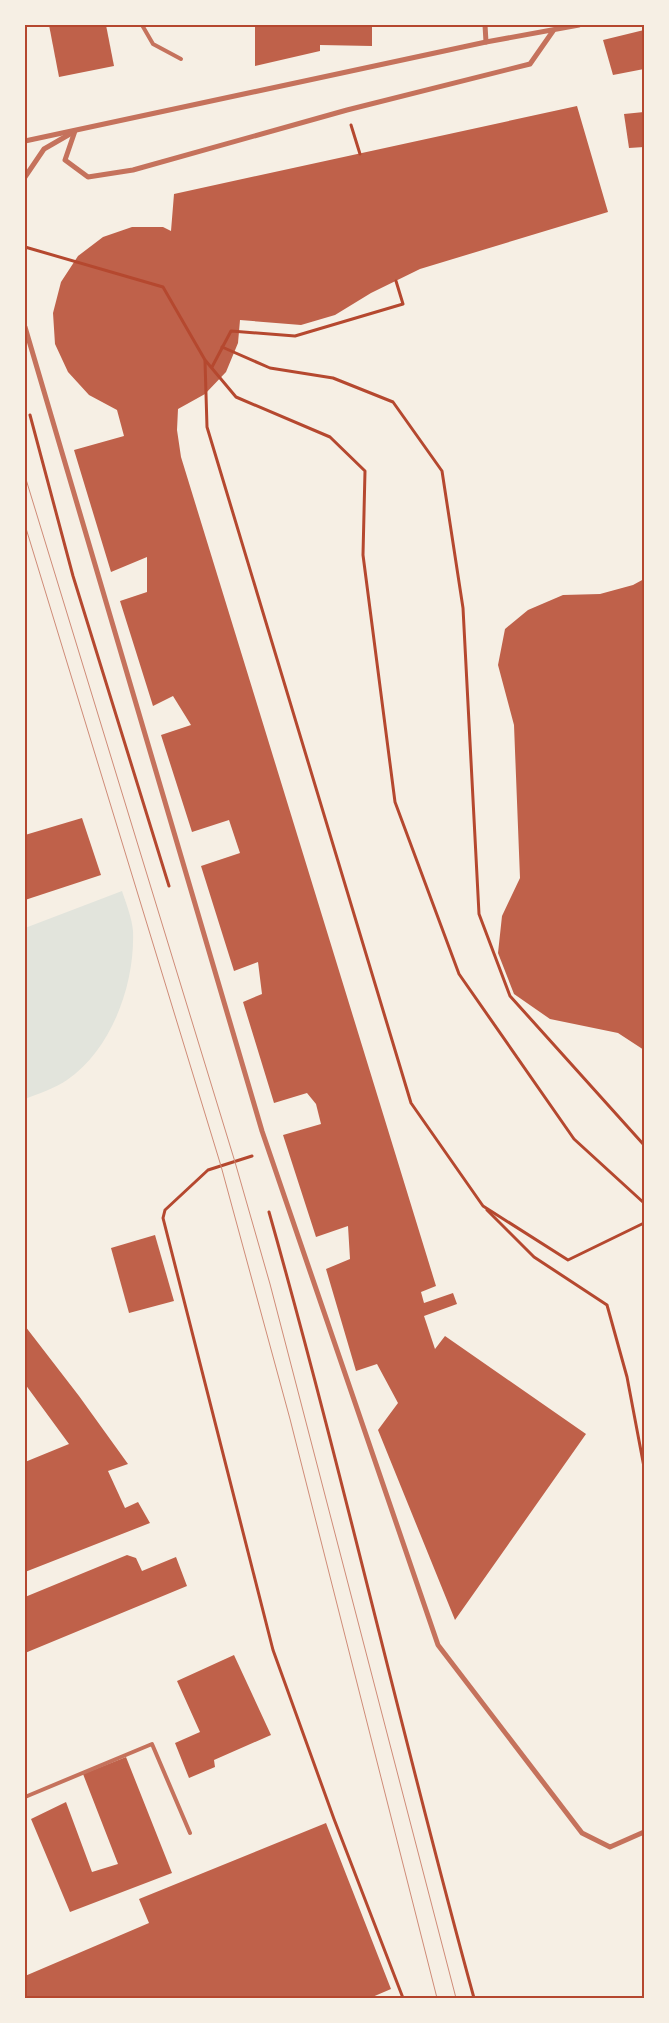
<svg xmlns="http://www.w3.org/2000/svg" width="669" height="2023" font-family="'Noto Sans',sans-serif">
	<rect width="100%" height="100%" fill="#f6efe4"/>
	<path fill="#e2e4dc" d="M122,891c4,12 10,27 11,40 2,53 -21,118 -66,149 -12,8 -29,14 -42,19v-171z"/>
	<g fill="#bf614a">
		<polygon points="49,25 106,25 114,66 59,77"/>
		<polygon points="255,25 372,25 372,46 320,45 320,51 255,66"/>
		<polygon points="644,30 644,69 613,75 603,40"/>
		<polygon points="577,106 608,212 420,269 371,293 335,315 301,325 240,320 238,343 226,372 205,394 178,409 177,430 181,457 436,1286 421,1292 424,1303 453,1293 457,1304 424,1316 435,1349 445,1336 586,1434 455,1620 378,1430 398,1403 377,1364 356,1371 326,1269 350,1259 348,1226 316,1237 283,1135 321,1124 316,1104 307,1093 274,1103 243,1002 262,994 258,962 234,971 201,866 240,853 229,820 192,832 161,735 191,725 173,696 153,706 120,601 147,592 147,557 111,572 74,450 124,436 117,410 89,395 68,372 55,344 53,313 61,282 78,256 103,237 132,227 163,227 171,231 174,194"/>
		<polygon points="644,112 644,147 629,148 624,114"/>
		<polygon points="644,579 644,1050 618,1033 550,1019 514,994 498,953 502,916 520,878 514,725 498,665 505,629 528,610 563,595 600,594 633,585"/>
		<polygon points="82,818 101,875 25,900 25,835"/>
		<polygon points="155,1235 174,1301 129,1313 111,1248"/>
		<polygon points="25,1326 79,1396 128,1464 108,1471 125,1508 138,1502 150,1523 25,1572 25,1462 69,1444 25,1384"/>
		<polygon points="127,1555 136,1558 142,1571 176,1557 187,1586 25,1653 25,1597"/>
		<polygon points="234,1655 271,1735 214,1760 215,1767 189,1778 175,1743 200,1732 177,1681"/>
		<polygon points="126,1757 172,1873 70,1912 31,1819 66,1802 92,1872 118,1864 83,1774"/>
		<polygon points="326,1823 391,1989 370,1998 25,1998 25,1976 149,1923 139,1899"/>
	</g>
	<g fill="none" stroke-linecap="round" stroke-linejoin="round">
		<g stroke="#b5482f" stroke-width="3">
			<polyline points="351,125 360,154"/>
			<polyline points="25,247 163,287 205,360 236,397 330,437 365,471 363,555 395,802 459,974 574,1139 644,1203"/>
			<polyline points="222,347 270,368 333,378 393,402 442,471 463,608 479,914 510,996 644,1145"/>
			<polyline points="205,361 207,427 411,1103 483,1206 568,1260 644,1223"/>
			<polyline points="212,367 231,331 295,336 403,304 396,281"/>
			<polyline points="30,415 73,576 169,886"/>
			<polyline points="252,1156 208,1170 165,1210 163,1218 273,1650 334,1819 403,1998"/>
			<polyline points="487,1210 534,1257 607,1305 627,1377 644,1467"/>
			<path d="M269,1212c74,261 133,525 205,786"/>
		</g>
		<g stroke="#c5725c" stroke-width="4">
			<polyline points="142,25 153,44 181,59"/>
			<polyline points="25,1797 152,1744 190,1833"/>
		</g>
		<g stroke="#c5725c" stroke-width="5">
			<polyline points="485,25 486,42"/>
			<polyline points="75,131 65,160 88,177 133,170 347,110 530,64 553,31"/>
			<polyline points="25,141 486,42 579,25"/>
			<polyline points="25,177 44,149 70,134"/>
			<polyline points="25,327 262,1131 438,1645 582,1833 610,1847 644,1832"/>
		</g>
		<g stroke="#cf8b77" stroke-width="1">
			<polyline points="25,476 235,1162 270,1284 456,1998"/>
			<polyline points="25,525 221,1166 290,1419 437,1998"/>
		</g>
	</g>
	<rect width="669" height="2023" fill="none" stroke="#f6efe4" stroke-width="52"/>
	<rect x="26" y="26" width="617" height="1971" fill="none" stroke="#b5482f" stroke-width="2"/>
</svg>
